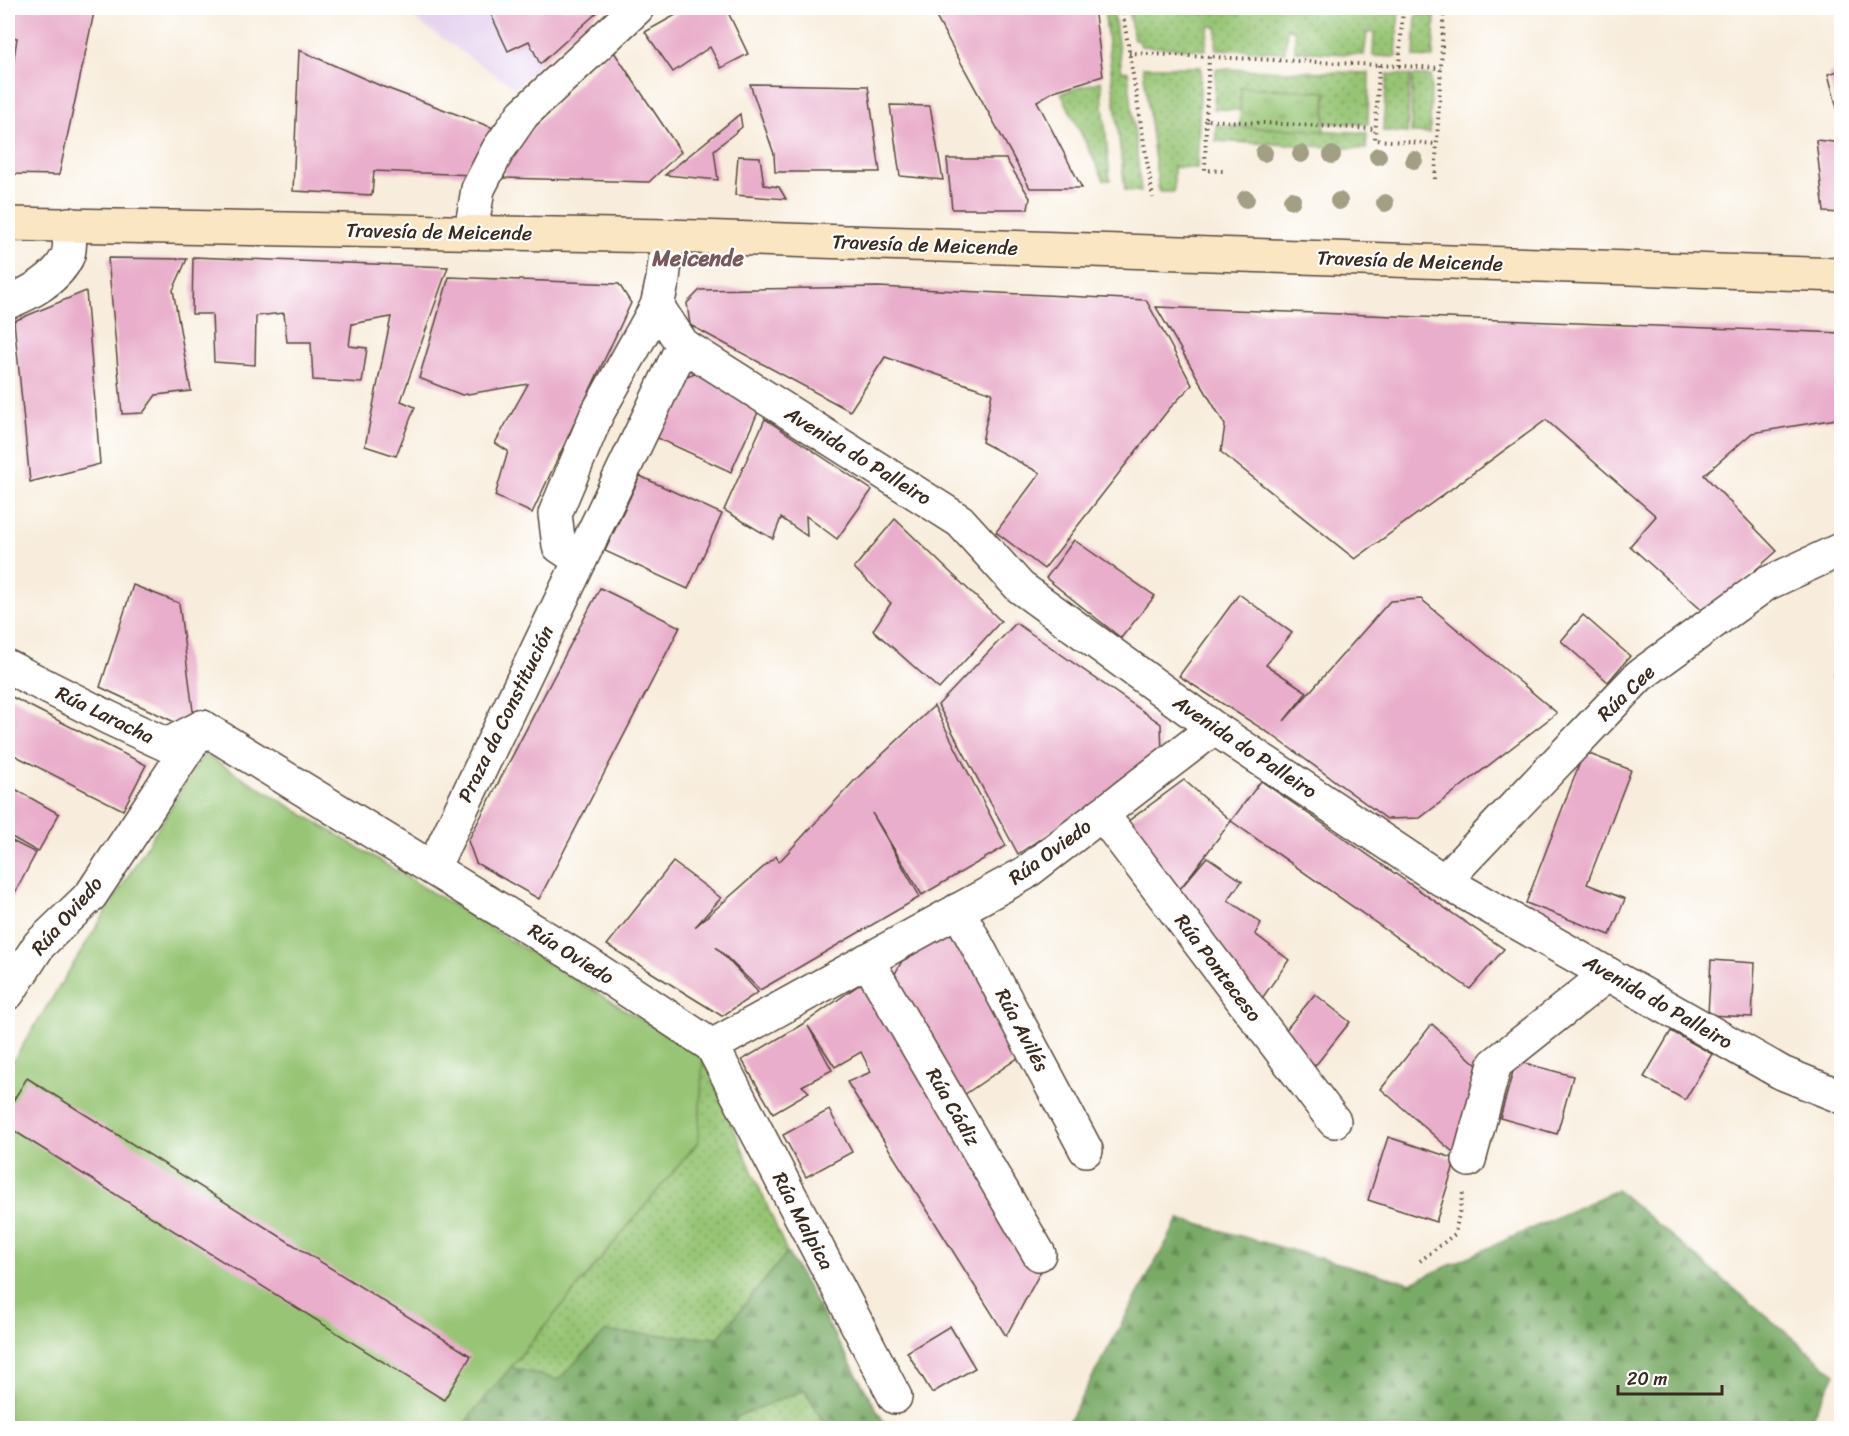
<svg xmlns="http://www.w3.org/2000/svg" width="1849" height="1436" font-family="Sriracha,sans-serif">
	<defs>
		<pattern id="grass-dots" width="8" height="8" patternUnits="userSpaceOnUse" patternTransform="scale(1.5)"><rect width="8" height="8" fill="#97c574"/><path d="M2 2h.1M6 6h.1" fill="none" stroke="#7ca05f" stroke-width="1.8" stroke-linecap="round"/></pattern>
		<pattern id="forest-firs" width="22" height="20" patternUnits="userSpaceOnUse" patternTransform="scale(1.5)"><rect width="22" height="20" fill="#79aa66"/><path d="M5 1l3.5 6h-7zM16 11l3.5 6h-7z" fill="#648b53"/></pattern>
		<pattern id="park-tufts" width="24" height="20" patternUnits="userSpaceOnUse" patternTransform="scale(1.5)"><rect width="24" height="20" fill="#97c574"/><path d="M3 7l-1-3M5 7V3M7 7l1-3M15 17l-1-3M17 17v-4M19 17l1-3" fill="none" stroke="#7ca05f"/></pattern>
	</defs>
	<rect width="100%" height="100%" fill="#fff"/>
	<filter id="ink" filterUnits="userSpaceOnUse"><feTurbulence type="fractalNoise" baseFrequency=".0167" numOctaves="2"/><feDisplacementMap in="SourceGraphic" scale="12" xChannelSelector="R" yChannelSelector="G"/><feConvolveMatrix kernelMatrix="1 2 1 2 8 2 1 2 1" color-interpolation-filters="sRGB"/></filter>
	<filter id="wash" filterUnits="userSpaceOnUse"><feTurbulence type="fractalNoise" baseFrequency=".008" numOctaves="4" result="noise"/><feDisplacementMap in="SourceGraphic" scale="24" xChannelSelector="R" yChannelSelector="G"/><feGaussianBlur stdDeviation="1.35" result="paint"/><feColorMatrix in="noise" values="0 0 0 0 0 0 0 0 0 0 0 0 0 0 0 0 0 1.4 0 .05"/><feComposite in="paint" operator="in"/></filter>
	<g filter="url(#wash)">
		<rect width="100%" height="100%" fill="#f8eddc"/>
		<polygon fill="#e6d3f0" points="398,8 488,8 508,51 529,41 540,64 515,88"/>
		<g fill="url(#grass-dots)" stroke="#697849" stroke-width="1.5">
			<polygon points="1104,8 1113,8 1122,72 1128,71 1141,192 1125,190"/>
			<polygon points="1128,8 1399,8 1396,57 1373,56 1374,32 1367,33 1364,55 1295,51 1295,31 1287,28 1285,52 1216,49 1217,27 1209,26 1205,50 1141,46 1139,41 1134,39"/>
			<polygon points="1416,15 1435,15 1433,58 1414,57"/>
			<polygon points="1143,67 1201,67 1197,168 1174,167 1174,192 1159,192"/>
			<polygon points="1216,69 1369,73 1368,124 1325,123 1326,92 1242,87 1241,110 1214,109"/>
			<polygon points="1387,74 1410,75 1407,133 1383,131"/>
			<polygon points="1412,76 1431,76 1430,133 1411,133"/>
			<polygon points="1101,81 1110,180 1104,180 1061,93"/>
			<polygon points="1216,125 1367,133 1366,149 1216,141"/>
			<polygon points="703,1057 787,1252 887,1428 460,1428 698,1142"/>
		</g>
		<g fill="url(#forest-firs)" stroke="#5a6a42" stroke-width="1.5">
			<polygon points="1617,1190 1835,1374 1806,1428 1058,1428 1069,1420 1179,1219 1410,1283"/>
			<polygon points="787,1252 887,1428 827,1428 805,1390 738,1416 731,1428 551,1428 548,1419 537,1428 460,1428 511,1367 558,1380 605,1332 718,1338"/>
		</g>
		<polygon fill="url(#park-tufts)" stroke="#697849" stroke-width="1.5" points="1241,87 1326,92 1324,131 1240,127"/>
		<polygon fill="#97c574" stroke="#697849" stroke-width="1.5" points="204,754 703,1057 698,1142 460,1428 8,1428 8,1069"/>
		<g id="blocks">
			<g fill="#e9aecb">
				<polygon points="8,8 95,8 59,175 8,174 8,97 17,38 8,37"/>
				<polygon points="488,8 602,8 540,64 529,41 508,51"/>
				<polygon points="688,8 726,8 748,54 721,68 710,47 673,72 645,32"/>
				<polygon points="931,8 1094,8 1103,76 1054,91 1037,101 1082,188 1030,188"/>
				<polygon points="612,49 681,152 649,182 504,178 503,159"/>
				<polygon points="299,50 381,86 496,129 474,175 374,171 372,195 293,191"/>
				<polygon points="1842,70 1842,123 1841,123 1828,74"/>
				<polygon points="750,84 868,86 880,172 775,172 774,154"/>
				<polygon points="890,105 930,106 943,180 900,176"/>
				<polygon points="740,114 742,127 714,150 718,180 665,175"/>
				<polygon points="1816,140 1842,143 1842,213 1824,212"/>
				<polygon points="738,156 760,157 764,185 779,187 786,199 735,195"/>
				<polygon points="947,159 1006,159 1030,198 1028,209 952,209"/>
				<polygon points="193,257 448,267 401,401 415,407 396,456 365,446 391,317 352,324 349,346 367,348 362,383 313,380 311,342 287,342 284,313 256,316 255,365 214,362 212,314 192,314"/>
				<polygon points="108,258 187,259 173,290 191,391 156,395 143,413 122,414"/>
				<polygon points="449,277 619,284 631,303 532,513 495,496 508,451 495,443 528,384 462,395 419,378"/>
				<polygon points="878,287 1146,300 1192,385 1169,409 1044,569 996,532 1040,473 982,442 992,393 885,357 850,411 690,325 687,303 700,290"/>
				<polygon points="86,291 100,464 30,482 14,321"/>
				<polygon points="1156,307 1842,333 1842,418 1752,433 1704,475 1777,551 1706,614 1630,546 1656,516 1546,420 1355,559 1221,452 1225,425"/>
				<polygon points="697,372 759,410 731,472 651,435 675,381"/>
				<polygon points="765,419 872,490 837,539 806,516 807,536 781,518 773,539 724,510"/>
				<polygon points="640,476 722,514 688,589 605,551"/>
				<polygon points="895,519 1001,621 939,689 873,630 891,603 854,568"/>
				<polygon points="1074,540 1155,596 1121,638 1046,578"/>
				<polygon points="133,585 179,603 193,711 183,726 100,687"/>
				<polygon points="600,588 680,627 539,899 476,863 468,841"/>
				<polygon points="1239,594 1292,633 1266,665 1307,692 1284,721 1390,601 1421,599 1557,713 1420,818 1387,819 1272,735 1179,676"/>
				<polygon points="1839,614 1842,615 1842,679 1834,679"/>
				<polygon points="1583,615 1630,656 1608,682 1561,641"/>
				<polygon points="1016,623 1161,724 1162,756 1018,854 938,705"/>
				<polygon points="8,695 146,765 123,810 8,752"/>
				<polygon points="934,706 1006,846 922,895 872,813 920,897 760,990 716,947 758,992 722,1016 607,945 673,862 721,898 695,927 776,856 779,862 854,781"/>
				<polygon points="1584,752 1631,770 1587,884 1625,899 1610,935 1526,903"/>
				<polygon points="1184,780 1231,821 1261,781 1504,949 1470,989 1231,821 1180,889 1207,857 1242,881 1228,900 1261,923 1255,934 1289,960 1256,1007 1127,822"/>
				<polygon points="8,785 59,814 38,852 8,835"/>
				<polygon points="8,839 36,853 8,906"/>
				<polygon points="955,929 1025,1053 958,1099 890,983 902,961"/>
				<polygon points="1711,960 1755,963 1752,1017 1708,1015"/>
				<polygon points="866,980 1042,1269 1006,1336 847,1082 871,1072 861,1052 835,1067 808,1026 832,1070 802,1086 809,1092 773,1113 742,1060 806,1022"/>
				<polygon points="1315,994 1350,1022 1315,1066 1280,1037"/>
				<polygon points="1432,1024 1481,1069 1454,1153 1381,1089"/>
				<polygon points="1671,1031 1712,1054 1685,1100 1644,1077"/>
				<polygon points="1516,1061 1573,1076 1557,1134 1500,1118"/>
				<polygon points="27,1078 471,1356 444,1400 8,1127 8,1109"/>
				<polygon points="829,1110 852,1152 806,1177 783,1135"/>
				<polygon points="1388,1137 1456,1159 1436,1222 1368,1200"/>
				<polygon points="950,1326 975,1368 932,1393 907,1352"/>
			</g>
		</g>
	</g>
	<g filter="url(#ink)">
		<use href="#blocks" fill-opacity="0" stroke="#57473a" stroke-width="1.5"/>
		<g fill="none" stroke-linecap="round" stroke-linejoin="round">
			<defs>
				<g id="minor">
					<polyline points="471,232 478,189 498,150 523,114 637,8"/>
					<polyline points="668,236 663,279 657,306 683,345 960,521 1020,587 1214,728 1415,862 1444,881 1782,1073 1842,1097"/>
					<path d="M8,302c21,-8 49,-23 59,-45 4,-8 2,-23 2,-33"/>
					<polyline points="580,560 559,546 555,514 597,414 657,306"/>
					<polyline points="8,667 109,718 167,745 202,727"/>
					<polyline points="202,727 585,962 712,1046 895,1397"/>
					<polyline points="1102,814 1334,1121"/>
					<polyline points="433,868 683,345"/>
					<polyline points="1444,881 1639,676 1766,584 1842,549"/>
					<polyline points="958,910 1086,1150"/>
					<polyline points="867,960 1039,1254"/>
					<polyline points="8,993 39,945 91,895 202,727"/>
					<polyline points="712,1046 1024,874 1214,728"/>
					<polyline points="1469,1160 1495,1064 1608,974"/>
				</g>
				<polyline id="secondary" points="8,224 668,236 1842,275"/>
			</defs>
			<use href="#minor" stroke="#57473a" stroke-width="36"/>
			<use href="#secondary" stroke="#57473a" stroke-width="36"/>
			<g stroke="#57473a" stroke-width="4" stroke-dasharray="1.5 4.5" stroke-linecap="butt">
				<polyline points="1122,8 1153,198"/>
				<polyline points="1129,53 1441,68"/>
				<polyline points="1209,57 1206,120 1376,129"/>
				<polyline points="1379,65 1375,140 1437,144"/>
				<polyline points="1399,66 1403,8"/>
				<polyline points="1206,120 1205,170 1223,171"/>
				<polyline points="1435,179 1444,8"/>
				<polyline points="1420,1261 1455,1234 1463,1193"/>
			</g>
			<use href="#minor" stroke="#fff" stroke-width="33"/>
			<use href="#secondary" stroke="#fbe6c4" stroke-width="33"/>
		</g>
		<g fill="#a29f84">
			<circle cx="1264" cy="153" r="9"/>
			<circle cx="1301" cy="154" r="9"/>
			<circle cx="1332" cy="155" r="9"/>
			<circle cx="1378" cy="156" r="9"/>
			<circle cx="1414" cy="160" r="9"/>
			<circle cx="1246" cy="199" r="9"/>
			<circle cx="1292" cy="200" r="9"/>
			<circle cx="1339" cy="201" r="9"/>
			<circle cx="1385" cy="203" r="9"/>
		</g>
	</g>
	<g text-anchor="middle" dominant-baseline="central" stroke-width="4.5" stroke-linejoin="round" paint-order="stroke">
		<g font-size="20" fill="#3b2a1e" stroke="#fff">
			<text transform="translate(439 232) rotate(1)">Travesía de Meicende</text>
			<text transform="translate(925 245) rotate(2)">Travesía de Meicende</text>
			<text transform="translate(1410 261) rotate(2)">Travesía de Meicende</text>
			<text transform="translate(858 456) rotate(32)">Avenida do Palleiro</text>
			<text transform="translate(1626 693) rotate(-44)">Rúa Cee</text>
			<text transform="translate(506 714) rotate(-64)">Praza da Constitución</text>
			<text transform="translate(105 715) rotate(26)">Rúa Laracha</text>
			<text transform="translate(1245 747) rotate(34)">Avenida do Palleiro</text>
			<text transform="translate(1050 852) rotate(-36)">Rúa Oviedo</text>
			<text transform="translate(67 916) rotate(-49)">Rúa Oviedo</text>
			<text transform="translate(571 954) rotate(32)">Rúa Oviedo</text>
			<text transform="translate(1218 968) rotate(53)">Rúa Ponteceso</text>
			<text transform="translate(1658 1002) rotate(30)">Avenida do Palleiro</text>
			<text transform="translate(1022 1030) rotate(62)">Rúa Avilés</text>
			<text transform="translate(953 1107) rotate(60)">Rúa Cádiz</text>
			<text transform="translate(803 1221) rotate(62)">Rúa Malpica</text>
		</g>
		<g font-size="22" font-weight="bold" fill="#78585b" stroke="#fff">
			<text x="698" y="258">Meicende</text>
		</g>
	</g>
	<rect width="1849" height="1436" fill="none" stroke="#fff" stroke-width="30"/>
	<path d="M1618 1385v9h104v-9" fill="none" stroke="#3b2a1e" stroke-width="3"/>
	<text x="1627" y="1385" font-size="18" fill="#3b2a1e" stroke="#ffffff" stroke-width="4.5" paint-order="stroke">20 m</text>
</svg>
